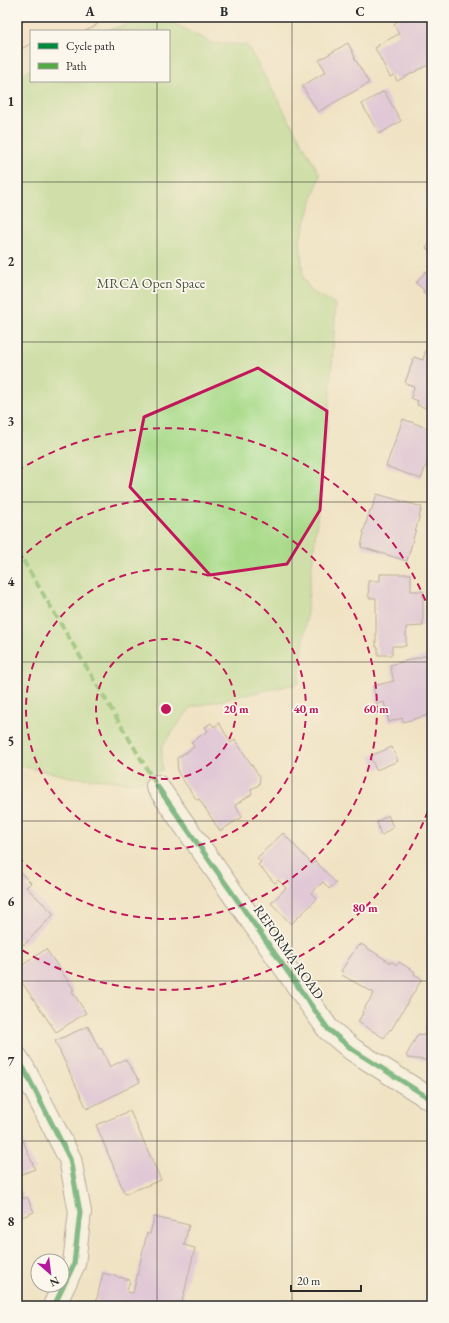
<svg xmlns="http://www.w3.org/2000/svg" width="449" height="1323" font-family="'EB Garamond',serif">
	<rect width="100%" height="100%" fill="#fbf7ec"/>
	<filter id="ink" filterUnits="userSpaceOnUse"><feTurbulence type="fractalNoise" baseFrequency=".025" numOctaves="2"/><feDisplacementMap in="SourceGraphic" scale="8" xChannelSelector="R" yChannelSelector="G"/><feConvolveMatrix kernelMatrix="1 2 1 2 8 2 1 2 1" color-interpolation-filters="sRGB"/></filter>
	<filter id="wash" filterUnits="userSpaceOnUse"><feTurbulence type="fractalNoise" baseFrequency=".012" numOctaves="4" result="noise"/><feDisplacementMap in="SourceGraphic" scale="16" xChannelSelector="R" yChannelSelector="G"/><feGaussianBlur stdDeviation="0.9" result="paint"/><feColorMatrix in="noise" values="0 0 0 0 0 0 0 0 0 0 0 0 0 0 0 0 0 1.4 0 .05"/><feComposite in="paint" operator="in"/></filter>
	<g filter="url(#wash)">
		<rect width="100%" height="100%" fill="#f0e3c4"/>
		<polygon fill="#a8da89" stroke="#6a825a" points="147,18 171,22 212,43 247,45 320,175 300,240 303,278 312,292 336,304 328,421 299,683 191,707 162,746 162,770 137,783 71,777 17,765 17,76 31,69 31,81 169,81 169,31 105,31"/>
		<g id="blocks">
			<g fill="#cda7ec">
				<polygon points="402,17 427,17 432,26 432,63 397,81 394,75 390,77 375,48 379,46 378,45 399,34 394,24 397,22 396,20"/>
				<polygon points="348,43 355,57 354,57 369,83 318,112 302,86 326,72 319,60"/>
				<polygon points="384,91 401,121 379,134 362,104"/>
				<polygon points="432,240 432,253 426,248"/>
				<polygon points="426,271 432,277 432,299 423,292 424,290 416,283"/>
				<polygon points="428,343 432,345 432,410 417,405 418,401 411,398 414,387 405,383 414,357 423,360"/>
				<polygon points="403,419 430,429 431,427 432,428 432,465 430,465 431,461 428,460 421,479 386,466"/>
				<polygon points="377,494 422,507 407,561 361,547 364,533 363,533 370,510 371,511"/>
				<polygon points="380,574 411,574 411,591 423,591 423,626 406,627 406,646 392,646 392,655 378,655 378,647 376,647 376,598 369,598 368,581 380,581"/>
				<polygon points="432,654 432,714 403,722 402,718 389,722 384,702 377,704 373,686 394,681 390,665"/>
				<polygon points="211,723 214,727 219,723 231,743 235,740 260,777 259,785 251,789 252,794 235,805 242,817 220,831 199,799 197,800 178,773 177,758 194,747 191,742 208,731 205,727"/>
				<polygon points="392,747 398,761 376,770 370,756"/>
				<polygon points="388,815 393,827 381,836 377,822"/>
				<polygon points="283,833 312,864 315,861 336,883 329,889 323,882 311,893 317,899 291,924 271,903 286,888 278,880 275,883 258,865 261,862 257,858"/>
				<polygon points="17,869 31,883 26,887 54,914 24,945 17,938"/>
				<polygon points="361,944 391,963 392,962 397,965 399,962 415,972 414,974 422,979 391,1030 390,1029 384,1038 358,1022 363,1013 362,1012 374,993 342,975 344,973 341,971 358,945 360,946"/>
				<polygon points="46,949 74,990 72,991 86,1013 56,1032 17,975 17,969"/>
				<polygon points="427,1021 432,1021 432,1061 408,1058 406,1056 418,1034 425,1035"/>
				<polygon points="88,1026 99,1049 101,1048 110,1067 125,1059 140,1082 87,1109 55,1041"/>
				<polygon points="130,1111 161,1180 125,1194 96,1125"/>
				<polygon points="23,1141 35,1169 17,1176 17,1143"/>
				<polygon points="17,1183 24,1199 27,1197 34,1212 17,1219"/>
				<polygon points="154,1217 189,1225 184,1245 195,1248 181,1306 114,1306 96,1302 103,1273 130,1280 127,1292 133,1293 147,1233 150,1234"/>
			</g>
		</g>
	</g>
	<g filter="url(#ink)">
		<use href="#blocks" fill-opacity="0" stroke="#706b61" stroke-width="1"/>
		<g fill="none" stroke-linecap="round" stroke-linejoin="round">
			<defs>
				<g id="street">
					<polyline points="157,786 328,1029 353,1050 432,1100"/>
					<polyline points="17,1058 24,1069 70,1159 80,1212 74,1264 54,1306"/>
				</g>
				<g id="secondary">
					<polyline points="58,31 88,17"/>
					<polyline points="17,38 56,17"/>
				</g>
			</defs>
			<use href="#street" stroke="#706b61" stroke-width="24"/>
			<use href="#secondary" stroke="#706b61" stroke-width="24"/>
			<use href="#street" stroke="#fff" stroke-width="22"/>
			<use href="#secondary" stroke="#fce5cf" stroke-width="22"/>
			<polyline stroke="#54ab44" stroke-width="4" stroke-dasharray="8 4" stroke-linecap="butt" points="17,550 157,786"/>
			<defs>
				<g id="cycleway">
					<polyline points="157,786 328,1029 353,1050 432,1100"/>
					<polyline points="17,1058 24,1069 70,1159 80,1212 74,1264 54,1306"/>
				</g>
			</defs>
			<use href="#cycleway" stroke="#fbf7ec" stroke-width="8"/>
			<use href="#cycleway" stroke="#00873e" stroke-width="5"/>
		</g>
	</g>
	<path d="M0 0H449V1323H0ZM258,368l69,43 -7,99 -33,54 -77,11 -80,-88 14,-70z" fill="#f0e3c4" fill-opacity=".55" fill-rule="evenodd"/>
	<path fill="none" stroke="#c2185b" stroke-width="3" stroke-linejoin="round" d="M258,368l69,43 -7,99 -33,54 -77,11 -80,-88 14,-70z"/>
	<path fill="none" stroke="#2b2b2b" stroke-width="1" stroke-opacity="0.55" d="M157,17v14M292,17v1289M157,81v1225M17,182h415M17,342h415M17,502h415M17,662h415M17,821h415M17,981h415M17,1141h415"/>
	<g fill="none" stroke="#c2185b" stroke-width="2" stroke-dasharray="7 5">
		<circle cx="166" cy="709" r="70"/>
		<circle cx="166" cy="709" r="140"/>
		<path d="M18 561A210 210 0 1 1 18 857"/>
		<path d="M432 800A281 281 0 0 1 17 947M17 471A281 281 0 0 1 432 618"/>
	</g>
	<g text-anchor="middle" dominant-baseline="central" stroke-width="3.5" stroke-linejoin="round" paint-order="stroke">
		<g font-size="14" fill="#4a5742" stroke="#fbf7ec">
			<text x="151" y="283">MRCA Open Space</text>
		</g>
		<g font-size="14" fill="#2b2b2b" stroke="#fbf7ec">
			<text transform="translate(289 952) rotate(55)">REFORMA ROAD</text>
		</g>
	</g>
	<circle cx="166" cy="709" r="6" fill="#c2185b" stroke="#fbf7ec" stroke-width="2"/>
	<g font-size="12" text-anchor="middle" font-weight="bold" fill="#c2185b" stroke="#fbf7ec" stroke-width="3.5" stroke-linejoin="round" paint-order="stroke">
		<text x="236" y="713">20 m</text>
		<text x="306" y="713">40 m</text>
		<text x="376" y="713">60 m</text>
		<text x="365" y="912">80 m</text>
	</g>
	<rect width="449" height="1323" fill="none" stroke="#fbf7ec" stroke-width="44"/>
	<rect x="30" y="30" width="140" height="52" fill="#fbf7ec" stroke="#a8a59f"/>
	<rect x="38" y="43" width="20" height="6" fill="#00873e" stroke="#a8a59f"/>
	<text x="66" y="50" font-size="12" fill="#2b2b2b">Cycle path</text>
	<rect x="38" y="63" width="20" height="6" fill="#54ab44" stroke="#a8a59f"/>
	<text x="66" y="70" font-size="12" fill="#2b2b2b">Path</text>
	<g transform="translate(50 1273) rotate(152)"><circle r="19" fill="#fbf7ec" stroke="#a8a59f"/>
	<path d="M0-3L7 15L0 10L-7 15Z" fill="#b5179e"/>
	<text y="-6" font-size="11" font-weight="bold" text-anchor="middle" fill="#2b2b2b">N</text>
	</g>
	<path d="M291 1285v6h70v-6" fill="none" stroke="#2b2b2b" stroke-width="2"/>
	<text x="297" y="1285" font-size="12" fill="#2b2b2b" stroke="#fbf7ec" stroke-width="3" paint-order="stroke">20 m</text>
	<rect x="22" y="22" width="405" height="1279" fill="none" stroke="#2b2b2b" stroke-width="1.5"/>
	<g font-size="13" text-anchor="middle" font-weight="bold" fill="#2b2b2b">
		<text x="90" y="16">A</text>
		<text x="224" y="16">B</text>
		<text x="360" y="16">C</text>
		<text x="11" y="106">1</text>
		<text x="11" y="266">2</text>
		<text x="11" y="426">3</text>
		<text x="11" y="586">4</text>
		<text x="11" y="746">5</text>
		<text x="11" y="906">6</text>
		<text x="11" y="1066">7</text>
		<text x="11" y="1226">8</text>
	</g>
</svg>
